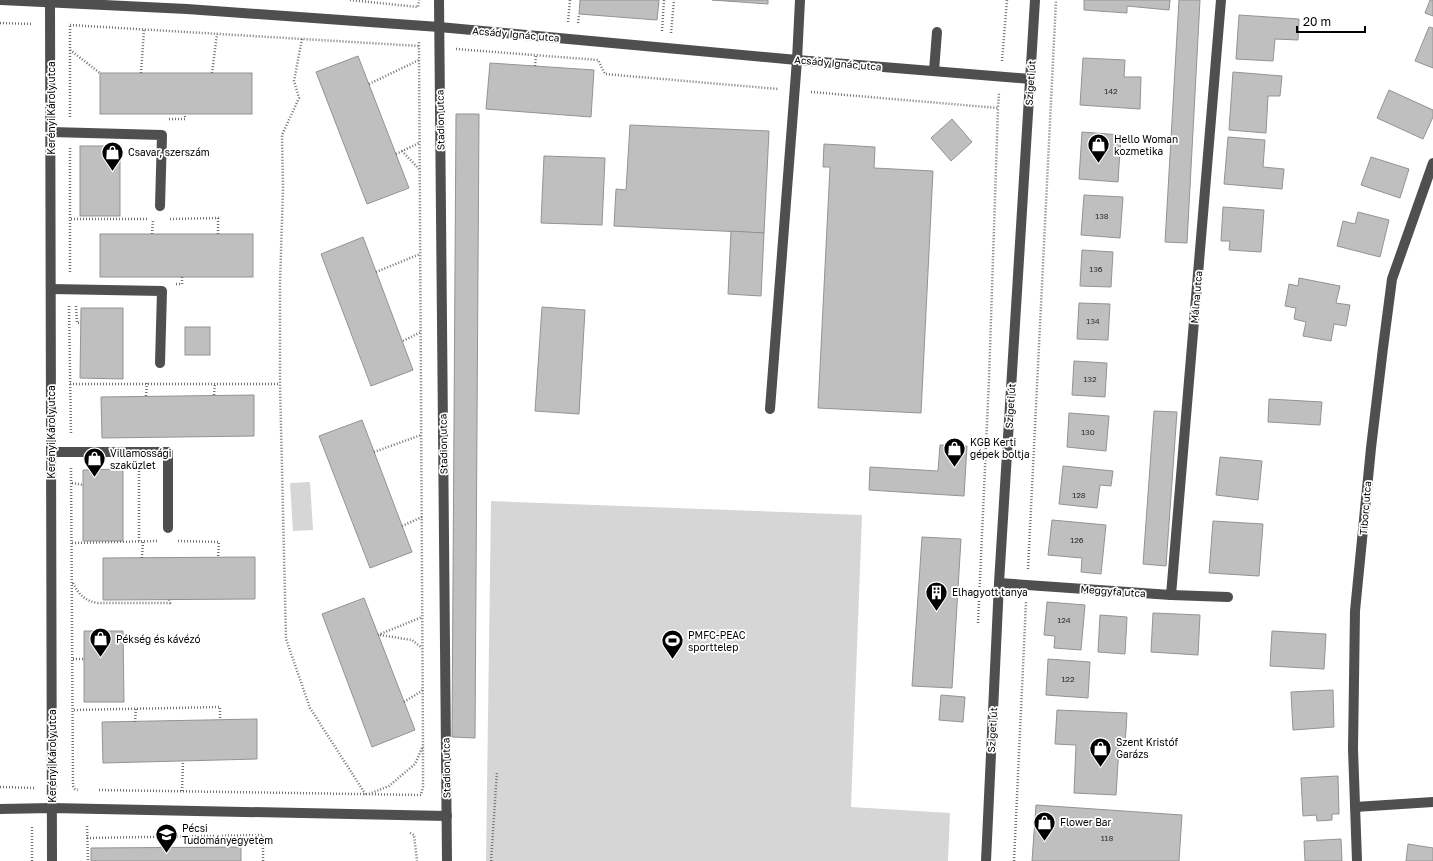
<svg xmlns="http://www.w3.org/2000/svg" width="1433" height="861" font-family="'Golos Text',sans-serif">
	<rect width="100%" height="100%" fill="#fff"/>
	<g fill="#d6d6d6">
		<polygon points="310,482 313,530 293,531 290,483"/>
		<polygon points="491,501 862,515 851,807 950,813 948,861 486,861"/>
	</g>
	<g fill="#bfbfbf" stroke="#939393">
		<polygon points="580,0 659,0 657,20 579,14"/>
		<polygon points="712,0 768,0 768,4"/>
		<polygon points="1084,0 1170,0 1169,10 1127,6 1127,13 1084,10"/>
		<polygon points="1179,0 1200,0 1187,243 1165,242"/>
		<polygon points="1430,0 1433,0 1433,16 1425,13"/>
		<polygon points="1239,15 1299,19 1298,40 1275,39 1273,61 1236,59"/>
		<polygon points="1429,27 1433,28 1433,68 1415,61"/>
		<polygon points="358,56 409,188 367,204 316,72"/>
		<polygon points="1083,58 1125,60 1124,77 1141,77 1140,109 1080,105"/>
		<polygon points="490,63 594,70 591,117 486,109"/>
		<polygon points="1233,72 1282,76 1280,96 1268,96 1266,133 1229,130"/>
		<rect x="100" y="73" width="152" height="41"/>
		<polygon points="1389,90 1433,110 1433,117 1423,139 1377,118"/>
		<polygon points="456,114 479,114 475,738 452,737"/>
		<polygon points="952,119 972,142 951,161 931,138"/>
		<polygon points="630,125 769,131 764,233 614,226 616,189 626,190"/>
		<polygon points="1082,132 1121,135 1118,182 1079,179"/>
		<polygon points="1228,137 1265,140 1263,167 1284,169 1282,189 1224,184"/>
		<polygon points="824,144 875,147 874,168 933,171 921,413 818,408 830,167 823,167"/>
		<rect x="80" y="146" width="40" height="70"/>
		<polygon points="544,156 605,158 602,225 541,223"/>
		<polygon points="1371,157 1409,169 1400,198 1361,185"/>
		<polygon points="1084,195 1123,197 1120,238 1081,235"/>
		<polygon points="1223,207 1264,210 1261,252 1229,250 1230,241 1221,241"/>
		<polygon points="1358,212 1389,220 1380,257 1337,246 1343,221 1355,224"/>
		<polygon points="731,231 764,233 761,296 728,294"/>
		<rect x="100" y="234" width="153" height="43"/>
		<polygon points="363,237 413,370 371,386 321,254"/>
		<polygon points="1082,250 1113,252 1111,287 1080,286"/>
		<polygon points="1299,278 1340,286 1336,303 1350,305 1346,326 1334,324 1331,341 1303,336 1306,322 1294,319 1296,308 1285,306 1289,284 1298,286"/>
		<polygon points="1079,303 1110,304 1108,340 1077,339"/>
		<polygon points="542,307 585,310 579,414 535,411"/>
		<polygon points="81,308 123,308 123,379 80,378"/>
		<rect x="185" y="327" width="25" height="28"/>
		<polygon points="1074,361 1107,363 1105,397 1072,395"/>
		<polygon points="254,395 254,436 102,438 101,397"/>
		<polygon points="1269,399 1322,402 1320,425 1268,422"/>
		<polygon points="1154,411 1177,412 1166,566 1143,564"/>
		<polygon points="1069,413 1109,416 1106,451 1067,447"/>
		<polygon points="362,420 412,552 370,568 319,436"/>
		<polygon points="940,445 967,446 964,496 869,490 870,467 938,471"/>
		<polygon points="1220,457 1262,461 1258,500 1216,495"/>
		<polygon points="1063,466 1113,471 1111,486 1100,485 1097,508 1059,504"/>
		<polygon points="123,469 123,541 83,541 83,470"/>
		<polygon points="1052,520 1106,525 1101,574 1081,572 1082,558 1048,555"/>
		<polygon points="1213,521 1263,524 1259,576 1209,573"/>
		<polygon points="922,537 961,539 952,688 912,686"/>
		<polygon points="255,557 255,599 103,600 103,558"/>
		<polygon points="364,598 415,730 372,747 322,614"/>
		<polygon points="1047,602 1085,605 1081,650 1054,648 1055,636 1044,635"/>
		<polygon points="1153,613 1200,615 1198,655 1151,652"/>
		<polygon points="1100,615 1127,617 1125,654 1098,652"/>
		<polygon points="84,631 123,631 124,702 84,702"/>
		<polygon points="1272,631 1326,634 1324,669 1270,666"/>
		<polygon points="1048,659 1090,662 1088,698 1046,695"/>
		<polygon points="1333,690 1334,727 1293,730 1291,692"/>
		<polygon points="941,695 965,697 963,722 939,720"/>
		<polygon points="1057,710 1127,713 1125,747 1119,747 1116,795 1074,793 1076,745 1055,744"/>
		<polygon points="257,719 257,759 103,763 102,722"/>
		<polygon points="1338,776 1339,814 1332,814 1332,820 1317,821 1316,815 1303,816 1301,778"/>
		<polygon points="1036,805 1182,815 1179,861 1032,861"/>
		<polygon points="1341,839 1342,861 1305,861 1304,841"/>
		<polygon points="1408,844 1433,848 1433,861 1406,861"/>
		<polygon points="241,847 241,861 91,861 91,848"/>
	</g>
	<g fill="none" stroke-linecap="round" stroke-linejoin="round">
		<g stroke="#717171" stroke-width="2.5" stroke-dasharray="1 2" stroke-linecap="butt">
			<polyline points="350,0 418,7 419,0"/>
			<polyline points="568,22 570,0"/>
			<polyline points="0,23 33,24"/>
			<polyline points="578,23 579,14"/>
			<polyline points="70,25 419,46"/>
			<polyline points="662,31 664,0"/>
			<polyline points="671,33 674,0"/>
			<polyline points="302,39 294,81 299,98 282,135 283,188 280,283 280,384 286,639 310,708 366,795"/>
			<polyline points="456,49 598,60 605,74 778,89"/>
			<polyline points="70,50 100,73"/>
			<polyline points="1002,61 1007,0"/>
			<polyline points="535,66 536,55"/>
			<polyline points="141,73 144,30"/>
			<polyline points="212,73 217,34"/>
			<polyline points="369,84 419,60"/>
			<polyline points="811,92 998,108 999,92"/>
			<polyline points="70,117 70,25"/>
			<polyline points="169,119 185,119 185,114"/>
			<polyline points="70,148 70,273"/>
			<polyline points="402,151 419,169"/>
			<polyline points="396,154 419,143"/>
			<polyline points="71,219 149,219"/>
			<polyline points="170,219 218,218 218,234"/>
			<polyline points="152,234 153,221"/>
			<polyline points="376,272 420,254"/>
			<polyline points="176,284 182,284 182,276"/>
			<polyline points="69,306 71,435"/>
			<polyline points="76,306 77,323 81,323"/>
			<polyline points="403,341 421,332"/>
			<polyline points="70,384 280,384"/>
			<polyline points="214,395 215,383"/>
			<polyline points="146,396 147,383"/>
			<polyline points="374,452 421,435"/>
			<polyline points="71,468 73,786 75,789 78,790"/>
			<polyline points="139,468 139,541"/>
			<polyline points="72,483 83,485"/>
			<polyline points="402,526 422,517"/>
			<polyline points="178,541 219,542 218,558"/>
			<polyline points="72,543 157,541"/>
			<polyline points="142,558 143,541"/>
			<polyline points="1028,569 1056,0"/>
			<path d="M73,583c6,12 12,18 25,20h72l-1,-3"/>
			<polyline points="978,623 989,379 998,108"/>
			<polyline points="378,635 422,617"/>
			<polyline points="380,635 412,640 422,648"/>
			<polyline points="73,659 84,659"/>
			<polyline points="404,702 423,690"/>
			<polyline points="74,710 220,707 220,719"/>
			<polyline points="135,722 136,708"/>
			<polyline points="0,787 35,788"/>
			<polyline points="99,790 421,795 423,787 423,746 419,42"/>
			<polyline points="182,791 183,761"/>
			<polyline points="369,794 389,786 415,764 423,746"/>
			<polyline points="87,826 88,861"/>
			<polyline points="410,833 414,835 417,861"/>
			<polyline points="87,838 263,835 263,861"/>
			<polyline points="32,861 32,826"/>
			<polyline points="491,861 497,772"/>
			<polyline points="1014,861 1026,602"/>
		</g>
		<g stroke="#4f4f4f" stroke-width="10">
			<polyline points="1,0 187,9 439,27 797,60 1030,79"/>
			<polyline points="439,0 447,861"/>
			<polyline points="50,2 52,861"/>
			<polyline points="934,71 937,32"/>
			<polyline points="51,132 162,135 160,206"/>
			<polyline points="51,289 162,291 160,363"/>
			<polyline points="770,409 797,60 800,0"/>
			<polyline points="52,452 168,452 168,528"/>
			<polyline points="999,583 1171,595 1228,597"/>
			<polyline points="1171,595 1221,0"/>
			<polyline points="1355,807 1433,802"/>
			<polyline points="0,809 52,808 447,816"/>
			<polyline points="986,861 999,583 1035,0"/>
			<polyline points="1357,861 1353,749 1355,611 1371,448 1383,348 1392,279 1433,163"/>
		</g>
	</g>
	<defs>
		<symbol id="shop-pin" viewBox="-11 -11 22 30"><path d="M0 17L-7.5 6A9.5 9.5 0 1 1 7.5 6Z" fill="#000" stroke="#fff"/><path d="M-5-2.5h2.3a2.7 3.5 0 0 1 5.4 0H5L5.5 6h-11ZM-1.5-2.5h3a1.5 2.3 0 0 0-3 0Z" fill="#fff"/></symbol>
		<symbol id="building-pin" viewBox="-11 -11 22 30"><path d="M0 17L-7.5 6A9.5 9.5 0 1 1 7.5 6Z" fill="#000" stroke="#fff"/><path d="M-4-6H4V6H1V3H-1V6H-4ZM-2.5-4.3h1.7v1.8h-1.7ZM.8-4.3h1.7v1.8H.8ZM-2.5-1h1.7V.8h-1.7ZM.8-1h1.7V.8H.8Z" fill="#fff"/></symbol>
		<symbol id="stadium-pin" viewBox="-11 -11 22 30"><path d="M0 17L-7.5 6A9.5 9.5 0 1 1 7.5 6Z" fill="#000" stroke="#fff"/><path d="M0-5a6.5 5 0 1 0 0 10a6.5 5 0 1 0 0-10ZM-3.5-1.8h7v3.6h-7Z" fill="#fff"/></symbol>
		<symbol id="university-pin" viewBox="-11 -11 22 30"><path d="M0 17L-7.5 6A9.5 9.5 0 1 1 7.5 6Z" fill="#000" stroke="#fff"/><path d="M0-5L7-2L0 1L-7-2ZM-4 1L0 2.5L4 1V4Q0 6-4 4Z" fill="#fff"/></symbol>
	</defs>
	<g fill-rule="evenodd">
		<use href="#shop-pin" x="1086" y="132" width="25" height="34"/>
		<use href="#shop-pin" x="100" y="140" width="25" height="34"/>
		<use href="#shop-pin" x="942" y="436" width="25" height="34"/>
		<use href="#shop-pin" x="82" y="446" width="25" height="34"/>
		<use href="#building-pin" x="924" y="580" width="25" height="34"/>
		<use href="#shop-pin" x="88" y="626" width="25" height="34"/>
		<use href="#stadium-pin" x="660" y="628" width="25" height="34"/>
		<use href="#shop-pin" x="1088" y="736" width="25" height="34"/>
		<use href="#shop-pin" x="1032" y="810" width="25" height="34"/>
		<use href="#university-pin" x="154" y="822" width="25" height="34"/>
	</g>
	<g text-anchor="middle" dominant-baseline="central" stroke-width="3.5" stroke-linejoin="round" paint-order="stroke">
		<g font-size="8" fill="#303030">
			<text x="1111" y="91">142</text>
			<text x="1102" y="216">138</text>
			<text x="1096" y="269">136</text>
			<text x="1093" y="321">134</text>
			<text x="1090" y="379">132</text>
			<text x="1088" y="432">130</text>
			<text x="1079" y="495">128</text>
			<text x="1077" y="540">126</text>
			<text x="1064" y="620">124</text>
			<text x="1068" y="679">122</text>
			<text x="1107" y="838">118</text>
		</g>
		<g font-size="10" fill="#000" stroke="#fff">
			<text transform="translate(516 34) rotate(5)">Acsády Ignác utca</text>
			<text transform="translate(838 63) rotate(5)">Acsády Ignác utca</text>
			<text transform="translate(1030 83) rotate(-86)">Szigeti út</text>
			<text transform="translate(51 108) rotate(-90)">Kerényi Károly utca</text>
			<text transform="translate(440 120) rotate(-91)">Stadion utca</text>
			<text transform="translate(1196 297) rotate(-85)">Málna utca</text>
			<text transform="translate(1010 406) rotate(-86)">Szigeti út</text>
			<text transform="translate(51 432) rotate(-90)">Kerényi Károly utca</text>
			<text transform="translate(443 444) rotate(-91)">Stadion utca</text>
			<text transform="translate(1365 508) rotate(-85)">Tiborc utca</text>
			<text transform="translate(1113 591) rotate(4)">Meggyfa utca</text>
			<text transform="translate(992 730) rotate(-87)">Szigeti út</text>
			<text transform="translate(52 756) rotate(-90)">Kerényi Károly utca</text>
			<text transform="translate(446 768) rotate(-91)">Stadion utca</text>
		</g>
		<g font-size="10" fill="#000" stroke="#fff" text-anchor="start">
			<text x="1114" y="139">Hello Woman<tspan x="1114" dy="12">kozmetika</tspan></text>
			<text x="128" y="152">Csavar, szerszám</text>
			<text x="970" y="442">KGB Kerti<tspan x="970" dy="12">gépek boltja</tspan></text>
			<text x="110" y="453">Villamossági<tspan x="110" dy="12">szaküzlet</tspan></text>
			<text x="952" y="592">Elhagyott tanya</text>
			<text x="688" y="635">PMFC-PEAC<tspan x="688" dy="12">sporttelep</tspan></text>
			<text x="116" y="639">Pékség és kávézó</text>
			<text x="1116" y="742">Szent Kristóf<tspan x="1116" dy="12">Garázs</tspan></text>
			<text x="1060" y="822">Flower Bar</text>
			<text x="182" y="828">Pécsi<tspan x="182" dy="12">Tudományegyetem</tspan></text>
		</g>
	</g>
	<path d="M1297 26v6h68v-6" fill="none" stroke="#000000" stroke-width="2"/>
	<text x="1303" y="26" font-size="12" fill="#000000" stroke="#ffffff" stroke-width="3" paint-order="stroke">20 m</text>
</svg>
